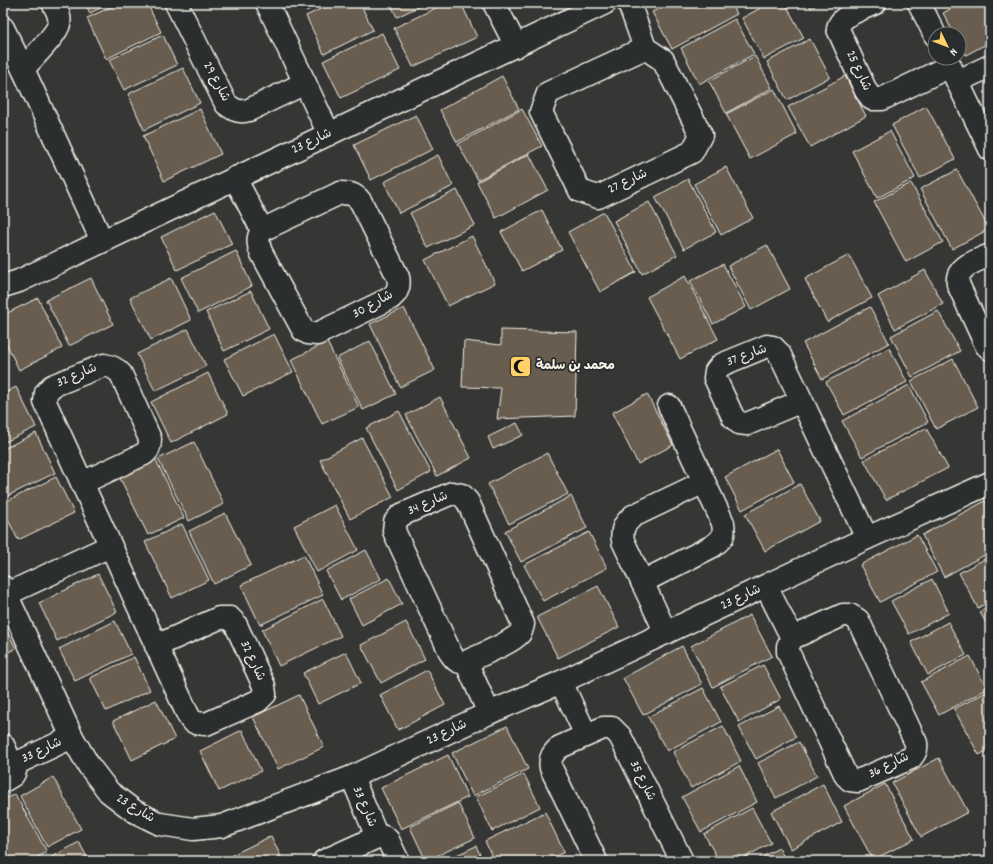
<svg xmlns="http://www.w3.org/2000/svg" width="993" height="864" font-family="Dekko,'Playpen Sans Arabic',sans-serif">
	<rect width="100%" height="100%" fill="#363735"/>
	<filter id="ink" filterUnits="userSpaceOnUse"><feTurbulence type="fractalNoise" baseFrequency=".025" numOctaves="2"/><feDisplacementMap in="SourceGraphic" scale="8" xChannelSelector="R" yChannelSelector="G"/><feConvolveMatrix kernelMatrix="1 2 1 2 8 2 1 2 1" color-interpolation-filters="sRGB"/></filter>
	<g filter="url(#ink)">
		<g fill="#675d4f" stroke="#f4f1e8">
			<polygon points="85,3 111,3 90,13"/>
			<polygon points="119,3 147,3 161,32 106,59 87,18"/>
			<polygon points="302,3 324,3 306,11"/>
			<polygon points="333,3 360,3 373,30 324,54 306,16"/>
			<polygon points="390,3 426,3 397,17"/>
			<polygon points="446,3 461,3 477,37 413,67 394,28"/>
			<polygon points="670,3 731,3 737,14 672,49 652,12"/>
			<polygon points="770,3 785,3 804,38 764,59 742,18"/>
			<polygon points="808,3 820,3 811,8"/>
			<polygon points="961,3 990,3 990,42 966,55 959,43 959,34 954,34 943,13"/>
			<polygon points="735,19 754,54 699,84 681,48"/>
			<polygon points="382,33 400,70 341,98 323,61"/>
			<polygon points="163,35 177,65 124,90 109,60"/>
			<polygon points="810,39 830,77 787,100 767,62"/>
			<polygon points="755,56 772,88 726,113 709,81"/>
			<polygon points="183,68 200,103 144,130 128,94"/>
			<polygon points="502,76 519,109 457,142 440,110"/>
			<polygon points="845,76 866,116 810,147 788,107"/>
			<polygon points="774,89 797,134 750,159 726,114"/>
			<polygon points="926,106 955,159 920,178 892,125"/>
			<polygon points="200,109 221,154 164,181 143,136"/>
			<polygon points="522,109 542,146 478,180 458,144"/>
			<polygon points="416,115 433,149 371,180 354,145"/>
			<polygon points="890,131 915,178 877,198 852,151"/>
			<polygon points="529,154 548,190 496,218 477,182"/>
			<polygon points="438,155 453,186 399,213 384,182"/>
			<polygon points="726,167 753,218 721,235 694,184"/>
			<polygon points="957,170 989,229 952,249 920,189"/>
			<polygon points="688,179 716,232 684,249 655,197"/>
			<polygon points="911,183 943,242 906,262 874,202"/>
			<polygon points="457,190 475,225 428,248 410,213"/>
			<polygon points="649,202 677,255 642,274 614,221"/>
			<polygon points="215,210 232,244 177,270 161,237"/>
			<polygon points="542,210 562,250 522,271 501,232"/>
			<polygon points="604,212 636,272 600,292 568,232"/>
			<polygon points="472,236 495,283 448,306 425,260"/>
			<polygon points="767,245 790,289 751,310 728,266"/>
			<polygon points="236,251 252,286 198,313 181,278"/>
			<polygon points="849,255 872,298 827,322 805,279"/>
			<polygon points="723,264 746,307 713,324 690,281"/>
			<polygon points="925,270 943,304 895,329 878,296"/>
			<polygon points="685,276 718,339 680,359 647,297"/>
			<polygon points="91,278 113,324 69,346 46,300"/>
			<polygon points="171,278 191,320 151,340 130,298"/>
			<polygon points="251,291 269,329 224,351 206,312"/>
			<polygon points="38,298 62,348 19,370 3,337 3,315"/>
			<polygon points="870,307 889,343 822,379 803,343"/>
			<polygon points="404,308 435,370 400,387 370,324"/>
			<polygon points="938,311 960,351 912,377 891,336"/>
			<polygon points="188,329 206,366 155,391 137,354"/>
			<polygon points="501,330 577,332 575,416 497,419 501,388 462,387 464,341 501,345"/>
			<polygon points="274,334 293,372 243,396 224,359"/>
			<polygon points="370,341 396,394 363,410 337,358"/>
			<polygon points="327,342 359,407 322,424 291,360"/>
			<polygon points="889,348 907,382 844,415 826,382"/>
			<polygon points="953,359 978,407 936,429 911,381"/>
			<polygon points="208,373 228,414 171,443 151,402"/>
			<polygon points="909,385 928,422 862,457 842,421"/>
			<polygon points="16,387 36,427 3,443 3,394"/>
			<polygon points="647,394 673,445 638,464 612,413"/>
			<polygon points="440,397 471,458 437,476 406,415"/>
			<polygon points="399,411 431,472 398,490 366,428"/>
			<polygon points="517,423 523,435 493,449 488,437"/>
			<polygon points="926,428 948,468 886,500 864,460"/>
			<polygon points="36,433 55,473 3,498 3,449"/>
			<polygon points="362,438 393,497 350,519 320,460"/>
			<polygon points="194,442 224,504 189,521 158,459"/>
			<polygon points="777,449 794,482 742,510 725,477"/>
			<polygon points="547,453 568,494 509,524 488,484"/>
			<polygon points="154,456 184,518 148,535 118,474"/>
			<polygon points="56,477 74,513 18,540 3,509 3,503"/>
			<polygon points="800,484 820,521 765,551 745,514"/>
			<polygon points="571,496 587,528 521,562 505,531"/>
			<polygon points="985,501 990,510 990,552 944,577 922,535"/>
			<polygon points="335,505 358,550 317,572 294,526"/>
			<polygon points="225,513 251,565 214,584 189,531"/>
			<polygon points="182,524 209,580 172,598 145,542"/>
			<polygon points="589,532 607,568 543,601 524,565"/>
			<polygon points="917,535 937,572 880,602 860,565"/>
			<polygon points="366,550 381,579 341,600 326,571"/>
			<polygon points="304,555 323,595 260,625 241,585"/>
			<polygon points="990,556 990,601 978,608 959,573"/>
			<polygon points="98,574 117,612 57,641 39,603"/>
			<polygon points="389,578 402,604 362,625 349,599"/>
			<polygon points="932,579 949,613 909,634 891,601"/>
			<polygon points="598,586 619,627 558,658 537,617"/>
			<polygon points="323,599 341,636 279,666 262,630"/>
			<polygon points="990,606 990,630 980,612"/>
			<polygon points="750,615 772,656 713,687 691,646"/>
			<polygon points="115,621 131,654 75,681 59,649"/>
			<polygon points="406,622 425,659 381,683 361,645"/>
			<polygon points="948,622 966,655 928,675 911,642"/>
			<polygon points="3,624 16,648 3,655"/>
			<polygon points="682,646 702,684 643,715 623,678"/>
			<polygon points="346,652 361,683 318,704 303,673"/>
			<polygon points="970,656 987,689 939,715 921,682"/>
			<polygon points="134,657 150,690 106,711 90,678"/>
			<polygon points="763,665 781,699 739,722 720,687"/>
			<polygon points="427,670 445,705 398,730 380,695"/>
			<polygon points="703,688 721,722 667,751 648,717"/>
			<polygon points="990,690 990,749 979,755 954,709"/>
			<polygon points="299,695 324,747 278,769 253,717"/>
			<polygon points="156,700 175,739 132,760 113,721"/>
			<polygon points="779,706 796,737 756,759 739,727"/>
			<polygon points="507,726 528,769 473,796 452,753"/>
			<polygon points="723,726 741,761 691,788 673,752"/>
			<polygon points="242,730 261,771 219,791 200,751"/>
			<polygon points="799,742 817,776 776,798 758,763"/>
			<polygon points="448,755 468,797 401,829 381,788"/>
			<polygon points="939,758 968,812 921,837 892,783"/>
			<polygon points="739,766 757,802 701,832 682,797"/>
			<polygon points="524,774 540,807 492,831 476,797"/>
			<polygon points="53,777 81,829 47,847 20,796"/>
			<polygon points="823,784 842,822 791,849 771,812"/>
			<polygon points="885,784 914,839 873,860 844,806"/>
			<polygon points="15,794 47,852 31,861 6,861 3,855 3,800"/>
			<polygon points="458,803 475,838 426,861 410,827"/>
			<polygon points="752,808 771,843 738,861 719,861 704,834"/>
			<polygon points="545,812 564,852 546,861 494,861 485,841"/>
			<polygon points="271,836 283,861 220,861"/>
			<polygon points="79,842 89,861 45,861"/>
			<polygon points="476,846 483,861 444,861"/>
			<polygon points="779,848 786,861 754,861"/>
		</g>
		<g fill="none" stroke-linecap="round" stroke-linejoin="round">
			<defs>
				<g id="minor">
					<path d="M176,3l50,101c8,6 13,9 23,6l56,-27"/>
					<polyline points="267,3 329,134"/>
					<polyline points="494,3 516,46"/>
					<polyline points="629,3 645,48 663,60 701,135 692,152 598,197 580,191 541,112 548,93 645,48"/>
					<path d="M875,3c-11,5 -36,13 -37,26l28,62 6,8h10l68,-33"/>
					<polyline points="919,3 935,35"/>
					<polyline points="3,28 23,69 102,241"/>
					<polyline points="946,58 990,149"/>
					<path d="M23,69c8,-9 34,-35 36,-45 2,-8 -3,-15 -6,-21"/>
					<polyline points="958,81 990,66"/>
					<path d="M235,178l27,52c-5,8 -4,14 -1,22l42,78 5,3 9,1 74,-36c7,-6 9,-12 7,-21l-37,-75c-6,-8 -11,-9 -21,-9l-78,37"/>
					<path d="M990,255c-13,6 -35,11 -32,29l28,61 4,4"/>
					<polyline points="3,286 19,281 605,3"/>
					<polyline points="802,401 747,424 739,423 733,417 715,378 716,371 721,365 767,346 773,347 779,353 867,538"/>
					<path d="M82,483l62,-29c5,-4 6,-8 6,-15l-29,-65c-5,-6 -10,-8 -17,-9l-52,21 -6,7 -1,9 143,313 3,5 5,3 10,1 52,-23 7,-7 -1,-8 -29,-63 -5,-5h-11l-63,28"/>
					<path d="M452,493l10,2 6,7 55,122c-1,4 -1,6 -3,9 -10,11 -40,22 -54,29 -8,1 -11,-2 -15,-8l-57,-123 1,-9 6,-7z"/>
					<path d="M642,582l71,-36c10,-8 12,-10 10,-23l-54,-117"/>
					<polyline points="766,586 792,638"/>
					<polyline points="3,587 72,737 89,766 109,792 134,811 160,824 193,829 222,826 352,777 489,713 561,682 867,538 990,483"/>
					<polyline points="7,594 110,546"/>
					<path d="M843,615h7l8,5 58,123c1,7 -1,10 -5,15l-53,23 -8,-1 -4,-4 -58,-124v-6l4,-8z"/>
					<path d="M666,633l-43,-92c-2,-12 1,-17 10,-25l71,-34"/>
					<polyline points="466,662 489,713"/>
					<polyline points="561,682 586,735"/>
					<polyline points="3,745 15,771 13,775 3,781"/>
					<polyline points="13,765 72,737"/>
					<polyline points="352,777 377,837"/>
					<path d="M324,861l53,-24c4,-1 8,-1 11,3l10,21"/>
					<path d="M596,861l-45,-93c-2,-10 2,-15 9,-21l43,-19h9l8,8 62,125"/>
				</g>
			</defs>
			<use href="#minor" stroke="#f4f1e8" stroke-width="25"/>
			<use href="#minor" stroke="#2a2d2e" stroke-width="22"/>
		</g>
	</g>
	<defs>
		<symbol id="mosque-square" viewBox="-11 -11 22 22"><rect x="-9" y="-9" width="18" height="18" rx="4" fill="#ffd166" stroke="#2a2d2e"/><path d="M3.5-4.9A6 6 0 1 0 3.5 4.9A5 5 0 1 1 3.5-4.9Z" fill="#111"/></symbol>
	</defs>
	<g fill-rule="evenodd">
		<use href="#mosque-square" x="508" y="354" width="25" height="25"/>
	</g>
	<g text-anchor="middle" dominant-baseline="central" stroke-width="3.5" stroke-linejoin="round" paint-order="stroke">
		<g font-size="13" fill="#f4f1e8" stroke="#2a2d2e">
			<text transform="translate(858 71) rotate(65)">شارع 25</text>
			<text transform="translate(216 82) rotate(62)">شارع 29</text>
			<text transform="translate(312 142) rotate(-25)">شارع 23</text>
			<text transform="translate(628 182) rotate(-25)">شارع 27</text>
			<text transform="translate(373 305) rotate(-29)">شارع 30</text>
			<text transform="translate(747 356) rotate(-20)">شارع 37</text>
			<text transform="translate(77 376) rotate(-23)">شارع 32</text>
			<text transform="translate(428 504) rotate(-23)">شارع 34</text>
			<text transform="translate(741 598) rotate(-25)">شارع 23</text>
			<text transform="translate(252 661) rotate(65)">شارع 32</text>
			<text transform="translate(447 733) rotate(-25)">شارع 23</text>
			<text transform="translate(42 751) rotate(-25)">شارع 33</text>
			<text transform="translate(889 766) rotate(-26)">شارع 36</text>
			<text transform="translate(642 781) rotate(64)">شارع 35</text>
			<text transform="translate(364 807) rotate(67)">شارع 33</text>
			<text transform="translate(135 809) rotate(32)">شارع 23</text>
		</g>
		<g font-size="13" font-weight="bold" fill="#f4f1e8" stroke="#2a2d2e" text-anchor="start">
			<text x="536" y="366">محمد بن سلمة</text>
		</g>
	</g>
	<rect width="993" height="864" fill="none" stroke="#2a2d2e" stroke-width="16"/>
	<rect x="8" y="8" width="977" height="848" fill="none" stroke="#f4f1e8" stroke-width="1.5" filter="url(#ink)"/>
	<g transform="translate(947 46) rotate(133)"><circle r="19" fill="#2a2d2e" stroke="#7b7b78"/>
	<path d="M0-3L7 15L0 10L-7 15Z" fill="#ffd166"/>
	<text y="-6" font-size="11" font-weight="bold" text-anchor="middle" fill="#f4f1e8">N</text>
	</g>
</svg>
